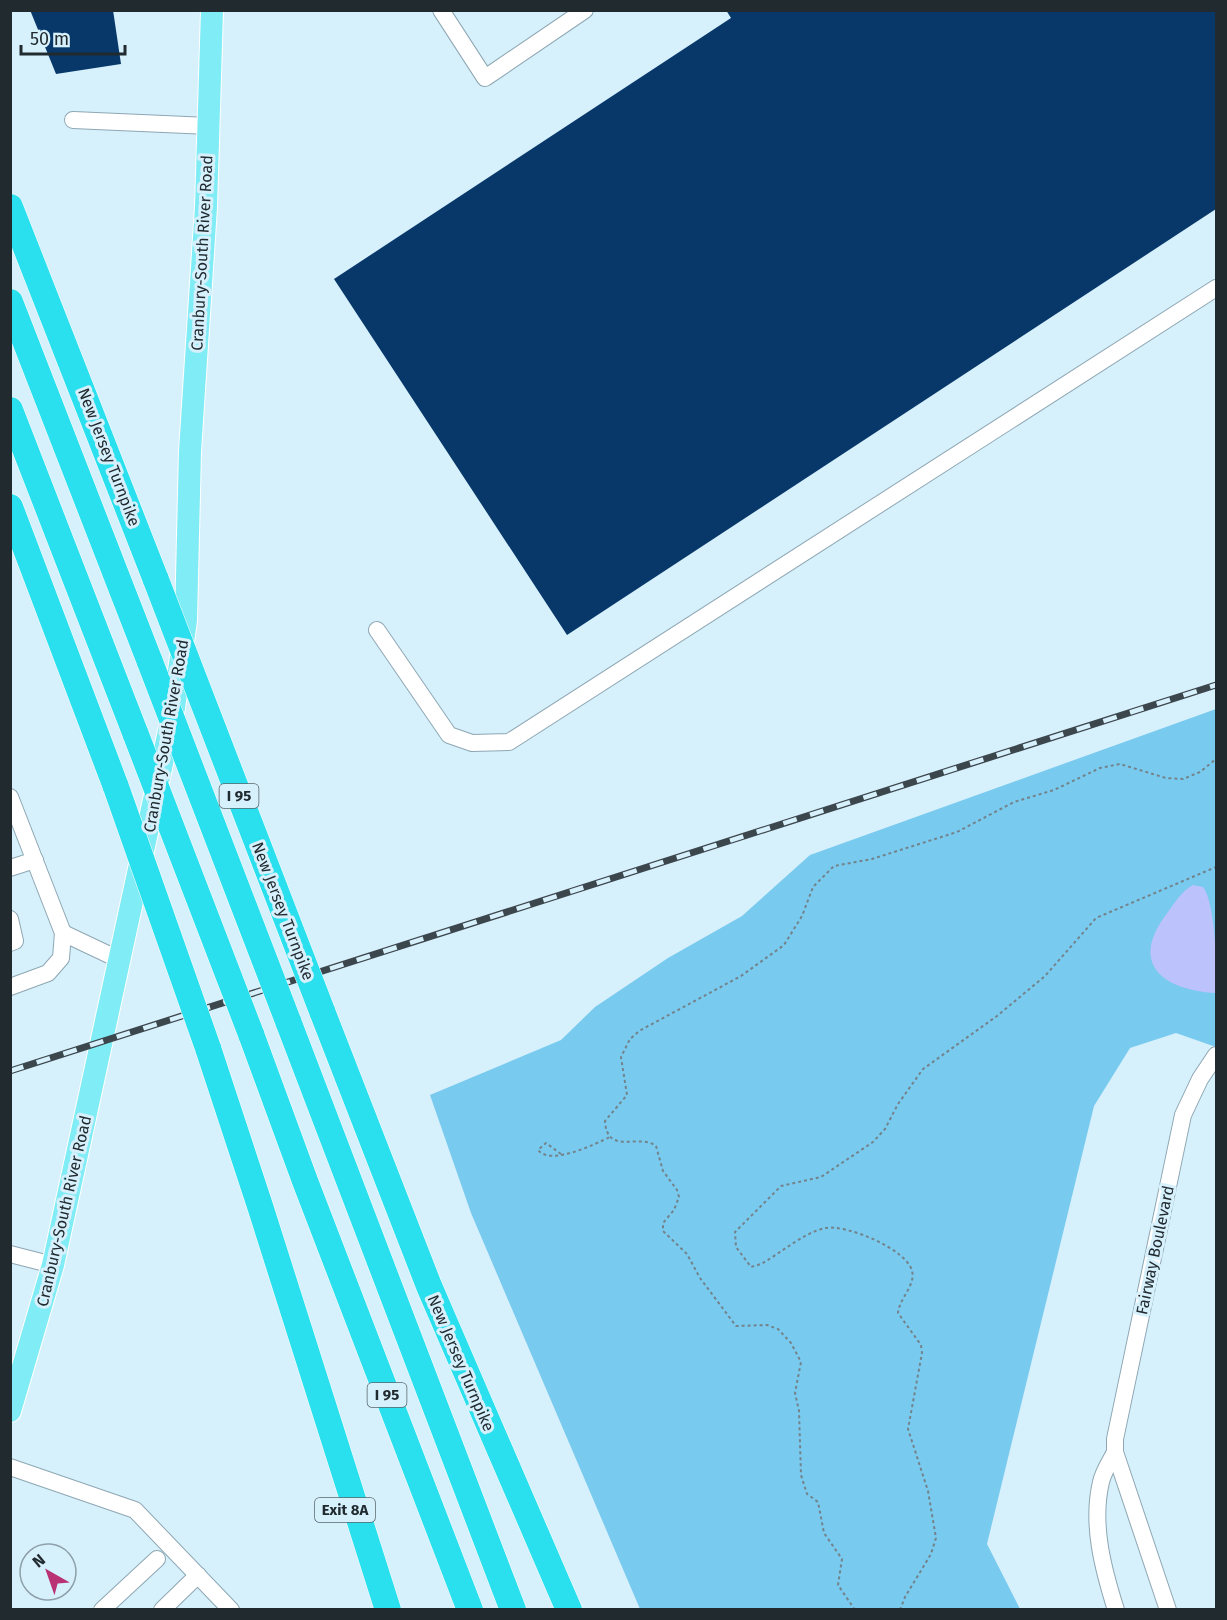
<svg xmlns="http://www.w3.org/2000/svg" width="1227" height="1620" font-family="'Fira Sans',sans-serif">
	<rect width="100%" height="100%" fill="#d6f0fc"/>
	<polygon fill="#79caef" points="1216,709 1216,1047 1176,1033 1130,1048 1094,1106 987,1544 1020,1609 640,1609 471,1213 430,1095 561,1040 595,1007 668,958 742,916 810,855"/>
	<path fill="#bcc2fb" d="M1193,885l10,2c13,17 14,84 13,106 -54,-3 -88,-30 -48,-81 7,-10 14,-21 25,-27z"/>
	<g fill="#08386a">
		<polygon points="30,10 113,10 121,64 56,74"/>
		<polygon points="726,10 1216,10 1216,209 567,635 334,279 731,18"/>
	</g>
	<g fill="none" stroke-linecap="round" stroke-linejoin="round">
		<defs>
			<g id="minor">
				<polyline points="441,10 485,78 585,10"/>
				<polyline points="73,120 209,126"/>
				<polyline points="377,630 449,735 472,743 509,742 1216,288"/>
				<polyline points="10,797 63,933 61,958 48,973 10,987"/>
				<polyline points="10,868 35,860"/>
				<polyline points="10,919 15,941 10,943"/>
				<polyline points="63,933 120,960"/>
				<polyline points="10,1254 53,1265"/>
				<path d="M1115,1452c-5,10 -12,20 -14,30 -10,42 2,87 15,128"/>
				<polyline points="10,1467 135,1510 231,1610"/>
				<polyline points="102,1610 157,1559"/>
				<polyline points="162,1610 198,1575"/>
				<polyline points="1168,1610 1115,1452 1115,1439 1183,1115 1200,1079 1216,1055"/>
			</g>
			<polyline id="major" points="10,1411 53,1265 174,708 186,620 190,451 206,207 212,10"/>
			<g id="highway">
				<polyline points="10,207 156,580"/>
				<polyline points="10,302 150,662"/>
				<polyline points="10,410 136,735"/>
				<polyline points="10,507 116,787"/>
				<polyline points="322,1011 429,1286 569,1610"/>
				<polyline points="288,1021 513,1610"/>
				<polyline points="251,1034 305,1181 470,1610"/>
				<polyline points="208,1048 261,1209 388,1610"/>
			</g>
		</defs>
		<use href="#minor" stroke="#8ea7b3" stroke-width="18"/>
		<use href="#major" stroke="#fff" stroke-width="24"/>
		<use href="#highway" stroke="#fff" stroke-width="27"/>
		<g stroke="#73838b" stroke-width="2" stroke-dasharray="3 3" stroke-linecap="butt">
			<path d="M561,1154l-15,-11 -8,7c13,16 57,-6 72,-13"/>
			<path d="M855,1610l-17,-25 4,-26 -18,-26 -6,-31 -11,-8 -6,-19 -2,-64 -4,-18 6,-31 -10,-19 -13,-14 -11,-4 -31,1 -36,-48 -13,-24 -24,-23v-8l11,-13 5,-13 -2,-7 -14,-19 -7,-25c-17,-13 -49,10 -51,-25l22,-26 -6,-38 9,-18 9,-8 102,-55 43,-31 18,-29 11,-29 21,-21 38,-7 85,-27 57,-30 40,-12 46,-22 20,-4 46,14 17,1 17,-7 16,-13"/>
			<path d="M900,1610l5,-13 26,-43 5,-16 -8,-47 -20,-62 14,-76 -1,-8 -23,-32c1,-14 18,-28 14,-42 -5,-22 -66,-47 -87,-43 -22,5 -44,25 -64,36l-10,3 -15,-20 -1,-15 46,-46 40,-9 52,-35 12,-13 13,-25 25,-35 74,-53 48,-40 51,-58 120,-51"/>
		</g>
		<use href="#minor" stroke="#fff" stroke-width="16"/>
		<use href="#major" stroke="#80ecf5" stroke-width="22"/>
		<use href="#highway" stroke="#2be0ee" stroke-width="26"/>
		<defs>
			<polyline id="rail" points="10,1071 1216,685"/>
		</defs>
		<use href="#rail" stroke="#3c474d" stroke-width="7"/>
		<use href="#rail" stroke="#d6f0fc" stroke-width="4.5" stroke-dasharray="14" stroke-linecap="butt"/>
		<defs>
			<g id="highway-bridge">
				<polyline points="156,580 322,1011"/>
				<polyline points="150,662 288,1021"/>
				<polyline points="136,735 251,1034"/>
				<polyline points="116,787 208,1048"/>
			</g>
		</defs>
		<use href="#highway-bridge" stroke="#fff" stroke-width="27" stroke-linecap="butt"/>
		<use href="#highway-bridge" stroke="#2be0ee" stroke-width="26"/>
	</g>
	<g text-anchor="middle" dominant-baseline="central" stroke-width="6" stroke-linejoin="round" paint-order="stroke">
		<g fill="#d6f0fc" stroke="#57656c" stroke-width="1.5">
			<rect x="219.5" y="784" width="39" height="24" rx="4.5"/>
			<rect x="367.5" y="1383" width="39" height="24" rx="4.5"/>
			<rect x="315" y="1498" width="60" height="24" rx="4.5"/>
		</g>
		<g font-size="15" font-weight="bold" fill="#212a2f">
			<text x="239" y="796">I 95</text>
			<text x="387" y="1395">I 95</text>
			<text x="345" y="1510">Exit 8A</text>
		</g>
		<g font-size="16" fill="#212a2f" stroke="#d6f0fc">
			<text transform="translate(202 253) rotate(-87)">Cranbury-South River Road</text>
			<text transform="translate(109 457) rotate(69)">New Jersey Turnpike</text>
			<text transform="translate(166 736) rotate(-80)">Cranbury-South River Road</text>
			<text transform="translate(283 911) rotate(69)">New Jersey Turnpike</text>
			<text transform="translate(64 1211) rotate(-77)">Cranbury-South River Road</text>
			<text transform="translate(1155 1250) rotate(-78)">Fairway Boulevard</text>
			<text transform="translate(461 1363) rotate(67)">New Jersey Turnpike</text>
		</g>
	</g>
	<rect width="1227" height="1620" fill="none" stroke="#212a2f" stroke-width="24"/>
	<g transform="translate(48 1572) rotate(320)"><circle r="28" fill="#d6f0fc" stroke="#8ea1aa" stroke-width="1.5"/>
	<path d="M0-4.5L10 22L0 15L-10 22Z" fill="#b93274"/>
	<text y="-9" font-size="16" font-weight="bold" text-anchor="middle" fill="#212a2f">N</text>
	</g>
	<path d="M21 45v9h104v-9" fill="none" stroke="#212a2f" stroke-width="3"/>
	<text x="30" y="45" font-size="18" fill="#212a2f" stroke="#d6f0fc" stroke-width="4.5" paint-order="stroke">50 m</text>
</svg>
